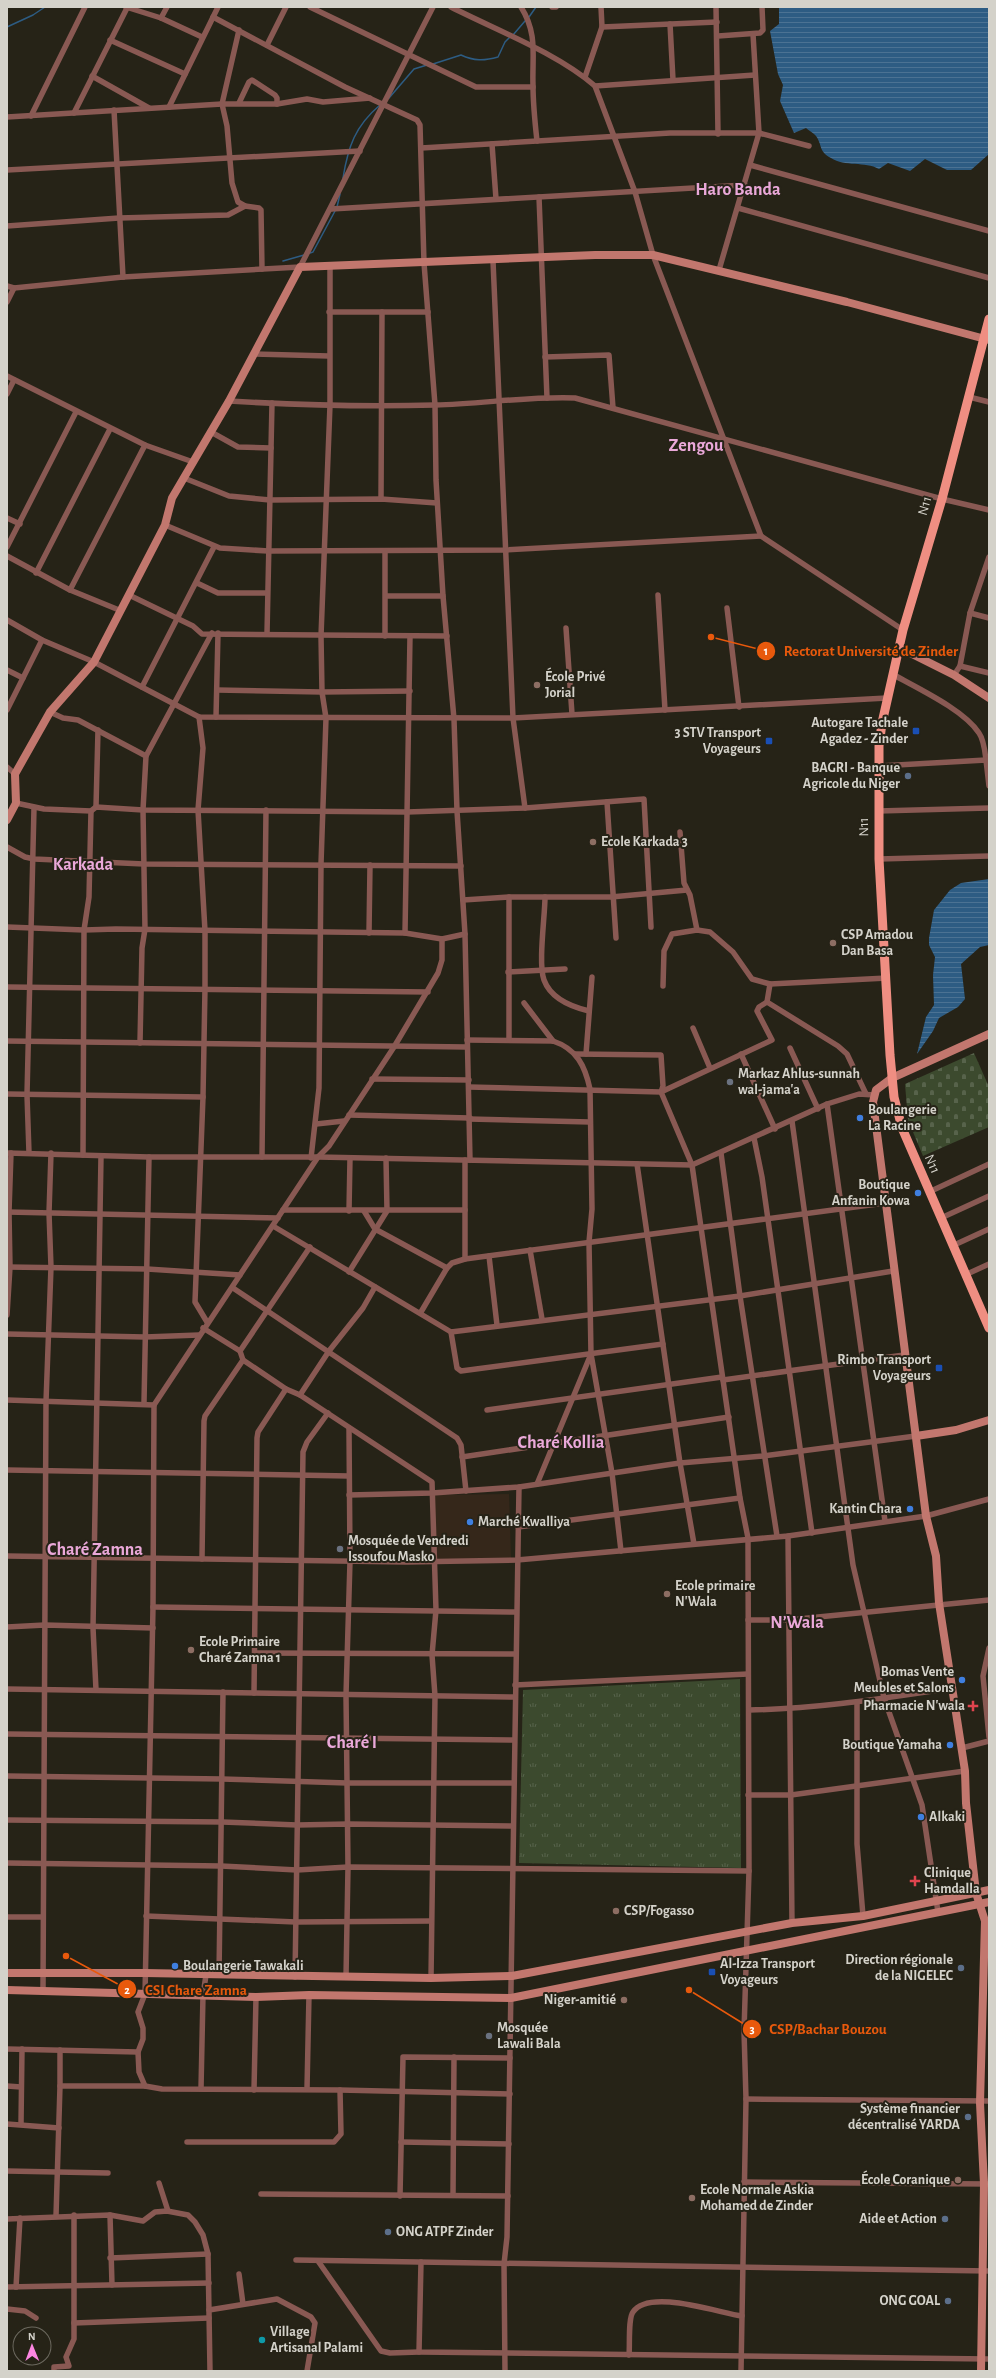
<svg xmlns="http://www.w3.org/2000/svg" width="996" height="2378" font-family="'Alegreya Sans',sans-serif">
	<defs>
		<pattern id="grass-tufts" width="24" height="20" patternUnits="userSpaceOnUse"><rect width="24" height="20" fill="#3c4a2e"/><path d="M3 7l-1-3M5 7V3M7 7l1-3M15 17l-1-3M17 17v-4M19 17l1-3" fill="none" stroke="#57634b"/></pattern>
		<pattern id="cemetery-stones" width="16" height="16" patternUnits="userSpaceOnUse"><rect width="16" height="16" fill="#3c4a2e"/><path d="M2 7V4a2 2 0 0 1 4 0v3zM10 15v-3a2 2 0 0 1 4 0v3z" fill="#57634b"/></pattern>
		<pattern id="water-rules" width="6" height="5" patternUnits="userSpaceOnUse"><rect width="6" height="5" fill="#2d5c83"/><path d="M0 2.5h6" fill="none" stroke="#4b7293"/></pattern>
	</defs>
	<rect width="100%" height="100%" fill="#262317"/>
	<polygon fill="#35271a" points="509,1494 511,1558 436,1560 435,1495"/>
	<polygon fill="url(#grass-tufts)" points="740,1679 741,1868 519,1863 523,1690"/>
	<polygon fill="url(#cemetery-stones)" points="974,1053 989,1087 989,1127 923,1156 908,1120 905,1084"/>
	<g fill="url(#water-rules)">
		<path d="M779,7h210v147l-18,16h-24l-22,-11 -15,12 -22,-8 -9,6c-14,-8 -34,-2 -48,-11 -13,-7 -8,-12 -15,-22 -2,-3 -7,-5 -10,-8l-12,5 -14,-32 3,-16 -5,-11 -8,-43 9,-7z"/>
		<polygon points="989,879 989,945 980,947 961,964 965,999 958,1007 939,1018 933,1031 917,1054 926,1017 934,1005 933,975 935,957 929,945 929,938 934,910 950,890 961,883"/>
	</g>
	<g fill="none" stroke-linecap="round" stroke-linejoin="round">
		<g stroke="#2d5c83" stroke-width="1.5">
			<polyline points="529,17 536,7"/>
			<polyline points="7,27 33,15 45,7"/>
			<polyline points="513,35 525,21"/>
			<path d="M433,64l28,-9c13,6 23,6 37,2l7,-15 5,-5"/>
			<polyline points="389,98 414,69 427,65"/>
			<path d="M343,178c5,-31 12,-52 37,-73"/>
			<polyline points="337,207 340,194"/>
			<polyline points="310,253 313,252 335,211"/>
			<polyline points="283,261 304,255"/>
		</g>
		<g stroke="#895953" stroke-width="5.5">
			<polyline points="126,7 161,18 202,37"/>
			<polyline points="310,7 476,87 533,87"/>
			<path d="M451,7c45,23 106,46 144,79l40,106 18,63 108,281 142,94"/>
			<path d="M521,7c17,27 11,49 12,78 0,19 2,38 4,56"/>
			<polyline points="552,7 556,7"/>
			<polyline points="716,7 718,134"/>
			<polyline points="213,17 345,87 417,120 420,125 424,263 435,405 436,480 443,596 454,719 457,811 465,934 470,1160"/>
			<polyline points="161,18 167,7"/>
			<polyline points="670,24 673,80"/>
			<polyline points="602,27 717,22"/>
			<polyline points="239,30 222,104 227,126 232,183 238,202 245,206 259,208 261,210 262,269"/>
			<polyline points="718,36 760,33 763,30 762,7"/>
			<polyline points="110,40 185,74"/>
			<polyline points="267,45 286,7"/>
			<polyline points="92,76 149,108"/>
			<polyline points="585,77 602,27 601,7"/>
			<polyline points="595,86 755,75"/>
			<polyline points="239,103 249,82 252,80 275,95 277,98 277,104"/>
			<polyline points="169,107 218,7"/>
			<polyline points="114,110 123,277"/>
			<polyline points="74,113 127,8"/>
			<polyline points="31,116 85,7"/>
			<polyline points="7,117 222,104 277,104 307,99 323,102 370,98"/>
			<polyline points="492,144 496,199"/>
			<polyline points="421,148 670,133 759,133 809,146"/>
			<polyline points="750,165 989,231"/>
			<polyline points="7,170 360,151"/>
			<polyline points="539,197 547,398"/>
			<polyline points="738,208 989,278"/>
			<polyline points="331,209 745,185"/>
			<polyline points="7,226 119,218 228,215 245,206"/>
			<polyline points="493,261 513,718 525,808"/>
			<polyline points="719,270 759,133 753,34"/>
			<polyline points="7,286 14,288 123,277 300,267 433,7"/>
			<polyline points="7,302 14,288"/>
			<polyline points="329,312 428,312"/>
			<polyline points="254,354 329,356"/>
			<polyline points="545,357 609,355 613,408"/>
			<polyline points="7,376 145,445 193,462"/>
			<polyline points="7,394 14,380"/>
			<polyline points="969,397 989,402"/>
			<path d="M229,401c68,4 139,6 206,4 47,-1 94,-9 140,-7l367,101 47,11"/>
			<polyline points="211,432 238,447 271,448"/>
			<polyline points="184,478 229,496 270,500 381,499 437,503"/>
			<polyline points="381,499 382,312"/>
			<polyline points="7,518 20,524"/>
			<polyline points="165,525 220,548 268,551 505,550 761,536"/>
			<polyline points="7,547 76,412"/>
			<polyline points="385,552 385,636"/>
			<polyline points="7,556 70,590 119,610"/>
			<polyline points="36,573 110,429"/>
			<polyline points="197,583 218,593 267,593"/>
			<polyline points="70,590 145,445"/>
			<polyline points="129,595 193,626 202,634 447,636"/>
			<polyline points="658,595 665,710"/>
			<polyline points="386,596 443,596"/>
			<polyline points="727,608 739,707"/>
			<polyline points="970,613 989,618"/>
			<polyline points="7,620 42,640 94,662 199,717 513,718 887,698"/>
			<polyline points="566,628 572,714"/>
			<polyline points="267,634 272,403"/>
			<polyline points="960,666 989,673"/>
			<polyline points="7,670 23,678"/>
			<path d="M894,675c25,14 70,35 85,58 5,7 6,19 7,27"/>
			<polyline points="954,675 960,666 970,613 989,557"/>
			<polyline points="142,687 214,547"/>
			<polyline points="217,690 322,692 410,691"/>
			<polyline points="7,710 42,640"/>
			<polyline points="50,712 63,718 78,720 146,756 143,810 145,929 142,948 140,1043"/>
			<polyline points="199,717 203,748 198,810 205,931 205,988 203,1097 195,1302 207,1322"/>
			<polyline points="216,717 218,633"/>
			<polyline points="146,756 212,633"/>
			<polyline points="879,766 986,760 989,786"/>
			<polyline points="7,767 15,774"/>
			<polyline points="607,802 616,938"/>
			<polyline points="16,803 44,809 91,811 96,807 143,810 407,812 525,808 644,799 651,927"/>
			<polyline points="96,807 98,730"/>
			<polyline points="878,811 989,808"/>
			<polyline points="680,832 684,883 690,895 697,930"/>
			<polyline points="7,847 25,857 34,859 144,864 461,866"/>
			<polyline points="879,859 989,856"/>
			<path d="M545,897c0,19 -7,67 -1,83 7,19 28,27 45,31"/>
			<polyline points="463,900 509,897 611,897 687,890"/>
			<polyline points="7,927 84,930 116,929 405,933 442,939 465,934"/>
			<polyline points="369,933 370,865"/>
			<polyline points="405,933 410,636"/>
			<polyline points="442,939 442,960 438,973 394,1047 329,1146 318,1157 154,1405 153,1607 145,1994 138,2012 143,2028 143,2039 138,2052 139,2072 145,2086 162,2089 340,2090 510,2094"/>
			<polyline points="508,972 565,969"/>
			<polyline points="770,984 887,978"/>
			<polyline points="7,987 428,992"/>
			<polyline points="767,1002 838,1046 847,1054 866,1094"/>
			<polyline points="524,1003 553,1041"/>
			<polyline points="693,1028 710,1068"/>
			<path d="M467,1040l86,1c24,8 32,25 37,48l2,120 -3,33 2,112 21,119 9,78"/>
			<polyline points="509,1040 509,897"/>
			<polyline points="7,1041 467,1047"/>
			<polyline points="790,1048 818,1109"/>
			<polyline points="575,1054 661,1055 663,1086 661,1092 692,1165 740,1498 748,1538 749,1871 744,2031 746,2099 741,2371"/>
			<polyline points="586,1054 592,977"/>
			<polyline points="741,1054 775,1129"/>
			<polyline points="372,1079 469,1080"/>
			<polyline points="469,1087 661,1092 772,1040 757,1011 759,1007 767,1002 770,984 752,979 733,952 710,932 697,930 672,934 664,951 663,986"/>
			<polyline points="7,1094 203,1097"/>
			<polyline points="827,1104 885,1521"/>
			<polyline points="349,1115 470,1118"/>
			<polyline points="469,1119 590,1122"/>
			<polyline points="792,1121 853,1565 884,1698 922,1805 938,1912"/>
			<polyline points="316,1124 344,1121"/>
			<polyline points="754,1138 762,1177 812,1533"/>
			<polyline points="7,1153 149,1157 318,1157 692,1165 827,1104 859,1094 874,1095"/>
			<polyline points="29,1153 27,1095 34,808"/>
			<polyline points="721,1153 740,1296 777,1536"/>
			<polyline points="83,1155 84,930 89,897 91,811"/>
			<polyline points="262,1157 266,810"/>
			<polyline points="311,1158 319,1088 321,864 326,718 322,692 321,636 330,405 330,266"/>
			<polyline points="637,1164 680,1463 694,1544"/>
			<polyline points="929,1192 989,1164"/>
			<polyline points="283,1210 465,1210"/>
			<polyline points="349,1211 350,1158"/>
			<polyline points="364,1211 375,1229 447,1268"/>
			<polyline points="7,1212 278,1218"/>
			<polyline points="941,1218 989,1196"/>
			<polyline points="273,1226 451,1332 740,1296 893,1271"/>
			<polyline points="952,1246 989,1229"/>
			<polyline points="530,1250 542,1319"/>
			<polyline points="489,1256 497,1325"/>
			<polyline points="465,1259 465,1160"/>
			<polyline points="7,1267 147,1269 240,1275"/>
			<polyline points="349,1272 387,1211 386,1158"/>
			<polyline points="965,1275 989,1264"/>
			<polyline points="233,1288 457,1438 461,1445 466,1491"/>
			<polyline points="421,1312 447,1268 452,1263 465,1259 885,1203"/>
			<polyline points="7,1315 10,1267 9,1212 11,1153"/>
			<polyline points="203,1328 240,1351 243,1360 286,1389 300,1395 432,1482 436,1610 432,1655 435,1696 431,1978"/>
			<polyline points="451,1332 457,1368 461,1371 663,1344"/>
			<polyline points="7,1334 145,1337 199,1335"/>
			<polyline points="240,1351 310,1247"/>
			<polyline points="723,1380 904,1355"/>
			<polyline points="300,1395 329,1351 363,1308 375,1287"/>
			<polyline points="7,1400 154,1405"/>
			<polyline points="144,1403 149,1157"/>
			<polyline points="487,1410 722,1377"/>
			<polyline points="462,1457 729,1417"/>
			<polyline points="7,1470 349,1476"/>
			<polyline points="537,1484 591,1354"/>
			<polyline points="349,1495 432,1493 519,1487 680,1463 763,1456 916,1436"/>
			<polyline points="518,1527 740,1498"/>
			<polyline points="788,1536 792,1923"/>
			<polyline points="7,1556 406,1562 517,1560 788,1536 926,1516 989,1499"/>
			<polyline points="202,1559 204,1421 205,1416 243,1360"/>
			<polyline points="153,1607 516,1612"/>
			<polyline points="748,1620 788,1620 989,1600"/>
			<polyline points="7,1627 45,1625 153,1628"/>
			<polyline points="989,1648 983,1676 989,1737"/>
			<polyline points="255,1653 515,1654"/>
			<polyline points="515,1685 748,1674"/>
			<polyline points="7,1689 515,1697"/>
			<polyline points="96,1690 93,1628 101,1156"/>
			<polyline points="254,1693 257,1438 258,1432 286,1389"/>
			<polyline points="857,1703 857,1844 863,1916"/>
			<path d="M749,1710c69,-1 136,-12 204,-22"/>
			<polyline points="7,1734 514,1740"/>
			<polyline points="962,1748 989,1741"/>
			<polyline points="7,1776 222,1779 347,1783 513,1783"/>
			<polyline points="748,1795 791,1795 965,1771"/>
			<polyline points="7,1820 222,1822 297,1825 348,1824 513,1826"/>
			<polyline points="7,1863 221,1866 297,1870 348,1867 749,1871"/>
			<polyline points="146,1916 296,1922 431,1921"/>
			<polyline points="7,1917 42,1917"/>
			<polyline points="219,1975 223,1692"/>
			<polyline points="295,1977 303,1452 307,1442 328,1413"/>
			<polyline points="346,1977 348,1867 346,1695 350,1561 349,1428"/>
			<polyline points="43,1991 46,1402 51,1267 49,1213 51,1153"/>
			<polyline points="7,2049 138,2052"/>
			<polyline points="7,2086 21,2087"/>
			<polyline points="60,2086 60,2050"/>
			<polyline points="201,2089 203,1995 206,1975"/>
			<polyline points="307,2089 309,1995"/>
			<polyline points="254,2090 256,1997"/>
			<polyline points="746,2099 989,2101"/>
			<polyline points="7,2124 59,2128"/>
			<polyline points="21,2124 22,2049"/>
			<polyline points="187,2142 334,2142 341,2134 340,2090"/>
			<polyline points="401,2142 509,2144"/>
			<polyline points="7,2171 108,2173"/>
			<polyline points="744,2182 989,2184"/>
			<polyline points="159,2183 168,2211"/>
			<polyline points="261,2194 508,2196"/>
			<polyline points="453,2195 454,2057"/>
			<polyline points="400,2196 403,2057 510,2058"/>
			<polyline points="110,2215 112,2285"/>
			<polyline points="56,2216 60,2086 145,2086"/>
			<polyline points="7,2219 110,2215 143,2221 155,2212 167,2211 188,2215 195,2222 203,2235 208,2254 210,2371"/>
			<polyline points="110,2258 208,2254"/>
			<polyline points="296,2260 989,2271"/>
			<polyline points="318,2261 381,2351 390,2353 419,2352"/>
			<polyline points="421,2262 419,2352 989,2359"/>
			<polyline points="239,2274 243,2304"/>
			<polyline points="7,2287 209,2283"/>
			<polyline points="16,2287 20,2218"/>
			<polyline points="7,2309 25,2311 36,2318"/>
			<polyline points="209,2310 277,2299 311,2317 315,2323 307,2371"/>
			<polyline points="74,2323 209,2318"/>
			<path d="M629,2355c1,-9 -1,-37 4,-43 16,-24 86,1 109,4"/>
			<polyline points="54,2371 54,2367 69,2366 66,2357 74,2339 74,2215"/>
			<polyline points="505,2371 504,2264 507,2237 519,1487"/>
		</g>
		<g stroke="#c2776e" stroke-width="8">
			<polyline points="900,648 954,675 989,698"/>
			<polyline points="7,820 16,803 15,774 50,712 94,662 165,525 172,498 229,401 300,267 595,255 653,255 847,302 989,340"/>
			<polyline points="916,1436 956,1430 989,1420"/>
			<polyline points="7,1973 145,1973 431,1978 512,1976 792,1923 863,1916 989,1890"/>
			<polyline points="7,1990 256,1997 309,1995 511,1998 989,1902"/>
			<polyline points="981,2371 984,2184 980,2103 985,1921 976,1893 966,1803 965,1771 939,1603 936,1556 926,1516 873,1102 876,1090 892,1078 989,1034"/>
		</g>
		<polyline stroke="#ef8e82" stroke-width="9" points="989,319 942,499 903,630 882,723 879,746 879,859 890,1055 894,1097 902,1128 989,1328"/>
	</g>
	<g fill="#8d6e63" stroke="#262317" stroke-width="1.5">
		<circle cx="537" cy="685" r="4"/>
		<circle cx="593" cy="842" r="4"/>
		<circle cx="833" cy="943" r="4"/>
		<circle cx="667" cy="1594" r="4"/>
		<circle cx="191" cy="1650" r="4"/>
		<circle cx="616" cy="1911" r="4"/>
		<circle cx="624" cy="2000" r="4"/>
		<circle cx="958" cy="2180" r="4"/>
		<circle cx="692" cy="2198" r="4"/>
	</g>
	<g fill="#1a4fb4" stroke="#262317" stroke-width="1.5">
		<rect x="912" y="727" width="8" height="8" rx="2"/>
		<rect x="765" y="737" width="8" height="8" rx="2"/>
		<rect x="935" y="1364" width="8" height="8" rx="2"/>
		<rect x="708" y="1968" width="8" height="8" rx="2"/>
	</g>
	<g fill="#5c6f8a" stroke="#262317" stroke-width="1.5">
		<circle cx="908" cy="776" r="4"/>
		<circle cx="961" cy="1968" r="4"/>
		<circle cx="968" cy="2117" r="4"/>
		<circle cx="945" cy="2219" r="4"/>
		<circle cx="388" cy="2232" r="4"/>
		<circle cx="948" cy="2301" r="4"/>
	</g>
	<g fill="#6b7280" stroke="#262317" stroke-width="1.5">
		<circle cx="730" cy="1082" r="4"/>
		<circle cx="340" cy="1549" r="4"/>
		<circle cx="489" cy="2036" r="4"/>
	</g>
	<g fill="#3f7fe0" stroke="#262317" stroke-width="1.5">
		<circle cx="860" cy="1118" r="4"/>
		<circle cx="918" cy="1193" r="4"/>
		<circle cx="910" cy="1509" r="4"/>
		<circle cx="470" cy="1522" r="4"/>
		<circle cx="962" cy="1680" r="4"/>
		<circle cx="950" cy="1745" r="4"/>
		<circle cx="921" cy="1817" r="4"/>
		<circle cx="175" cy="1966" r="4"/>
	</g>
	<g fill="#e0444e" stroke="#262317" stroke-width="1.5">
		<path d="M971 1700h4v4h4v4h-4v4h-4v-4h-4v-4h4z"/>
		<path d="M913 1875h4v4h4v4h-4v4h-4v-4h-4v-4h4z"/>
	</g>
	<circle fill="#0f9aa8" stroke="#262317" stroke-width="1.5" cx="262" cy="2340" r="4"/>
	<g text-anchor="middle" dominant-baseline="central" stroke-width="4" stroke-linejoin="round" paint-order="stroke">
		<g font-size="14" fill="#d4d2ca" stroke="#262317">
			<text transform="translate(925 506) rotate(-74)">N11</text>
			<text transform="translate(864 827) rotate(-91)">N11</text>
			<text transform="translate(932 1164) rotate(67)">N11</text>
		</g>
		<g font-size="14" font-weight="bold" fill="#d4d2ca" stroke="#262317" text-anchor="start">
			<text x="545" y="677">École Privé<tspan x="545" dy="16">Jorial</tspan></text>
			<text x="908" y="723" text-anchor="end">Autogare Tachale<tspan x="908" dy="16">Agadez - Zinder</tspan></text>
			<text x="761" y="733" text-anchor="end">3 STV Transport<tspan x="761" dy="16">Voyageurs</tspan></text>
			<text x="900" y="768" text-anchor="end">BAGRI - Banque<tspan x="900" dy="16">Agricole du Niger</tspan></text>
			<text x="601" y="842">Ecole Karkada 3</text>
			<text x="841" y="935">CSP Amadou<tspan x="841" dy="16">Dan Basa</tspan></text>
			<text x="738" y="1074">Markaz Ahlus-sunnah<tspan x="738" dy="16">wal-jama'a</tspan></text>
			<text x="868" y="1110">Boulangerie<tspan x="868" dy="16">La Racine</tspan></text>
			<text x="910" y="1185" text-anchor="end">Boutique<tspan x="910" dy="16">Anfanin Kowa</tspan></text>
			<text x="931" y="1360" text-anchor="end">Rimbo Transport<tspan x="931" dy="16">Voyageurs</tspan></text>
			<text x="902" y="1509" text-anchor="end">Kantin Chara</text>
			<text x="478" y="1522">Marché Kwalliya</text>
			<text x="348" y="1541">Mosquée de Vendredi<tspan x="348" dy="16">Issoufou Masko</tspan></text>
			<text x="675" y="1586">Ecole primaire<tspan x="675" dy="16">N'Wala</tspan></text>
			<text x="199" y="1642">Ecole Primaire<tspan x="199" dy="16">Charé Zamna 1</tspan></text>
			<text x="954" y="1672" text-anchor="end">Bomas Vente<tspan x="954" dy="16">Meubles et Salons</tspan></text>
			<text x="965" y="1706" text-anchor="end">Pharmacie N'wala</text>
			<text x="942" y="1745" text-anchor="end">Boutique Yamaha</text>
			<text x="929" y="1817">Alkaki</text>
			<text x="924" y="1873">Clinique<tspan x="924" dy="16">Hamdalla</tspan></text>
			<text x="624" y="1911">CSP/Fogasso</text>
			<text x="953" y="1960" text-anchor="end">Direction régionale<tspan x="953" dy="16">de la NIGELEC</tspan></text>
			<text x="720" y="1964">Al-Izza Transport<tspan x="720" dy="16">Voyageurs</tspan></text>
			<text x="183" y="1966">Boulangerie Tawakali</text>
			<text x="616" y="2000" text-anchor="end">Niger-amitié</text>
			<text x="497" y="2028">Mosquée<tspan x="497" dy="16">Lawali Bala</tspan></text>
			<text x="960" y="2109" text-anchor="end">Système financier<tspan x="960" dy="16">décentralisé YARDA</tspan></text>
			<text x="950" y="2180" text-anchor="end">École Coranique</text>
			<text x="700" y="2190">Ecole Normale Askia<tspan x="700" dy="16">Mohamed de Zinder</tspan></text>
			<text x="937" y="2219" text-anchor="end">Aide et Action</text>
			<text x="396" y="2232">ONG ATPF Zinder</text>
			<text x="940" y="2301" text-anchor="end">ONG GOAL</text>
			<text x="270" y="2332">Village<tspan x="270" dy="16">Artisanal Palami</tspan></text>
		</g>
		<g font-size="18" font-weight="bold" fill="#eaa8d9" stroke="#262317">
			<text x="738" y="190">Haro Banda</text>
			<text x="696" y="446">Zengou</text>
			<text x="83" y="865">Karkada</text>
			<text x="561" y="1443">Charé Kollia</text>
			<text x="95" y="1550">Charé Zamna</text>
			<text x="797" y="1623">N’Wala</text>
			<text x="352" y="1743">Charé I</text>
		</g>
	</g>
	<path fill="none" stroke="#e8590c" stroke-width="1.5" d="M711 637L766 651M66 1956L127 1989M689 1990L752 2029"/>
	<g fill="#e8590c" stroke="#262317" stroke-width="1.5">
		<circle cx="711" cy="637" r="4"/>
		<circle cx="66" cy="1956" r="4"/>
		<circle cx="689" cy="1990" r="4"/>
		<circle cx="766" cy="651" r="10"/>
		<circle cx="127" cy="1989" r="10"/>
		<circle cx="752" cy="2029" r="10"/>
	</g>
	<g font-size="12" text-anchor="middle" font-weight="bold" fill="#fff">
		<text x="766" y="655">1</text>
		<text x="127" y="1994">2</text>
		<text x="752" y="2033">3</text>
	</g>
	<g font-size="15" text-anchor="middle" font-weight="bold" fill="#e8590c" stroke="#262317" stroke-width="4" stroke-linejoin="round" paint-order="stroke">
		<text x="871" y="656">Rectorat Université de Zinder</text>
		<text x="196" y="1995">CSI Chare Zamna</text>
		<text x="828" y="2034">CSP/Bachar Bouzou</text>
	</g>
	<rect width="996" height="2378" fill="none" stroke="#d4d2ca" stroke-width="16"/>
	<g transform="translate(32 2346) rotate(359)"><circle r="19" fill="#262317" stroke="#6c695f"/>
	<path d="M0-3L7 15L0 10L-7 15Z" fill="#fd86e2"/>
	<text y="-6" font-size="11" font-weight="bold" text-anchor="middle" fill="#d4d2ca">N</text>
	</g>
</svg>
